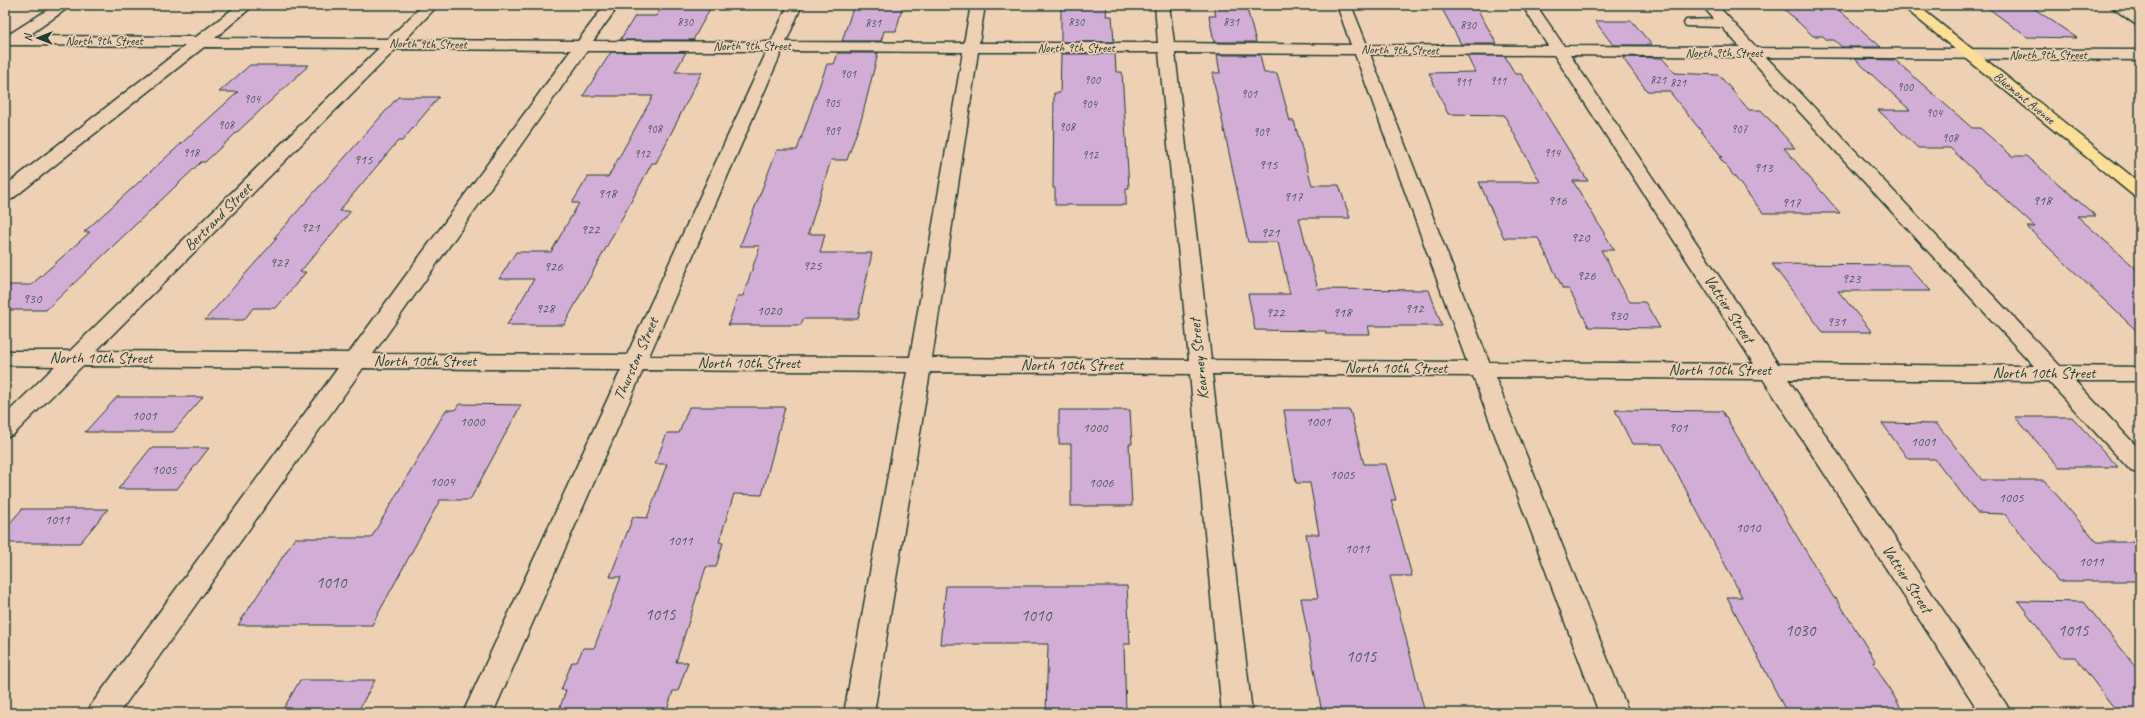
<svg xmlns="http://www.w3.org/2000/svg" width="2145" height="718" font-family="Caveat,sans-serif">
	<rect width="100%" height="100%" fill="#eed1b4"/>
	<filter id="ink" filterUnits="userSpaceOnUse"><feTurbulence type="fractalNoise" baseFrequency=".025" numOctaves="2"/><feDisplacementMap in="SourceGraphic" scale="8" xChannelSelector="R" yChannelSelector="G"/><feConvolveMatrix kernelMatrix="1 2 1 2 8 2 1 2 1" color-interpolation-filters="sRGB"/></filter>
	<g filter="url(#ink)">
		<g fill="#d2aed7" stroke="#1f3d34">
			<polygon points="663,5 712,5 693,40 620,40 635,16 656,16"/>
			<polygon points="854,5 903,5 896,31 884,31 881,41 842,41"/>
			<polygon points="1061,5 1107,5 1106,16 1112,16 1114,42 1061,42"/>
			<polygon points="1213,5 1246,5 1256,42 1214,42 1209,16 1216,16"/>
			<polygon points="1440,5 1475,5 1497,44 1461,44"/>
			<polygon points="1780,5 1833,5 1881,47 1842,47 1834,40 1827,40 1823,36 1813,36"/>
			<polygon points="1984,5 2029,5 2077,38 2027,37"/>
			<polygon points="1595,21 1632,21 1652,45 1613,45"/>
			<polygon points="611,52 686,52 675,72 702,72 656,163 652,163 564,325 507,325 534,279 499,279 516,252 551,252 579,203 572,203 588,177 608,177 653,96 583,96"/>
			<polygon points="838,53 878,53 862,117 847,160 831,160 808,234 825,234 820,253 872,253 858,319 803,319 801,325 728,325 738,296 743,296 760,246 740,246 777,150 797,150 827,64 834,64"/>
			<polygon points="1061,54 1115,54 1116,72 1122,72 1129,188 1126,188 1126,205 1055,205 1055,188 1053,188 1054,93 1060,93"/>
			<polygon points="1217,55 1260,55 1264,73 1277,73 1290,121 1294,121 1312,185 1339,185 1350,218 1299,218 1318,289 1429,290 1442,326 1368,326 1370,334 1326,334 1326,331 1255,330 1248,294 1290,294 1278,242 1248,242 1212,73 1220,73"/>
			<polygon points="1467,56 1505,56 1515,74 1521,74 1588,181 1573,181 1614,250 1601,250 1630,302 1645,302 1660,328 1589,327 1569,289 1563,289 1538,238 1504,238 1479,182 1540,182 1504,115 1448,114 1429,73 1475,72"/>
			<polygon points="1622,57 1662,58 1675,73 1719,75 1749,110 1761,110 1795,148 1784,148 1840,213 1763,213 1719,157 1722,157 1669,91 1647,91"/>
			<polygon points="1855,59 1895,60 1972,128 1980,128 2012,156 2026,156 2096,216 2077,216 2140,272 2140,334 2027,227 2035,227 1950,148 1918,148 1878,110 1910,110"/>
			<polygon points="250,65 309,65 205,162 201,162 46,310 5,310 5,285 31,285 90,232 84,232 238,92 219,92"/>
			<polygon points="398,97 439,97 402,141 398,141 339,211 351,211 300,272 306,272 276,308 253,308 244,320 205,320 277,238 274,238"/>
			<polygon points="1772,264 1907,265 1931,291 1838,291 1872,332 1823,332"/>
			<polygon points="117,397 203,397 173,432 85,432"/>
			<polygon points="459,404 521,405 470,500 440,500 372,625 238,625 295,538 371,538 446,410 455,410"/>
			<polygon points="689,407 785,407 762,495 734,494 719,542 723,543 716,567 706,567 676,662 688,662 678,691 673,691 666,713 558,713 566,690 561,690 572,662 577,662 583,648 594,648 621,577 610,577 633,517 647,518 667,464 655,464 667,433 679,433"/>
			<polygon points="1059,410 1130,410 1132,444 1129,444 1132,506 1071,506 1071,444 1059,444"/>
			<polygon points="1284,410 1350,410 1364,464 1386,464 1396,500 1391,500 1412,576 1390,576 1425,713 1322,713 1301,598 1318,598 1306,534 1319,534 1310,483 1296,483"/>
			<polygon points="1615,410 1722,411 1834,598 1836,598 1876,662 1873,662 1904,713 1787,713 1727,597 1742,597 1662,444 1632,444"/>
			<polygon points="2015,417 2072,417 2118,467 2059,467"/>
			<polygon points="1882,423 1937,424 1982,480 2044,480 2097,542 2140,542 2140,581 2058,581 2005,514 1977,513 1935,459 1908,459"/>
			<polygon points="151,448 209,448 177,489 118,489"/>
			<polygon points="22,509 108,509 80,543 5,543 5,529"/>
			<polygon points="946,586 1127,586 1130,644 1124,644 1126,713 1046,713 1048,644 940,644"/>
			<polygon points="2018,601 2084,602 2140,672 2140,713 2118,713 2075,657 2060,657"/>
			<polygon points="300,680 375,680 357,713 281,713"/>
		</g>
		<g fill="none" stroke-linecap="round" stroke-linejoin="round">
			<defs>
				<g id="minor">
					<path d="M55,5h17l-44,31 168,1 42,-32h16l-39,33 173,1 35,-34h15l-33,35 173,1 27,-36h14l-26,36 178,1 17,-37h14l-16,37 178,1 7,-38h14l-6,38h179l-3,-38h14l5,38 177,2 -14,-40h14l16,40 181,1 -26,-41h14l28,41 176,1 -18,-20 -36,-1 -2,-3 2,-3 28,-1 -12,-14h15l40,43 383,2v10l-374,-3 294,309 80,1v14h-65l65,69v24l-9,-3 -83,-90 -260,-2 218,325 5,9h-31l-217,-334 -268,-2 134,336h-30l-126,-337 -261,-2 40,339h-30l-32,-339 -260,-2 -56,341h-30l63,-341 -264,-2 -150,343h-30l158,-343 -258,-2 -244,345h-32l5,-9 246,-336 -256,-2 -69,69 -8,2v-22l50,-49 -50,-1v-14h65l309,-303 -175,-1 -192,152 -7,2v-15l180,-140 -180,-1v-8zM396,49l175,1 -222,303 -253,-2zM587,51h180l-140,304 -254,-1zM782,51l181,1 -53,305 -261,-1zM978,52h181l30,308 -257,-2zM1175,53l180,1 112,308 -256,-2zM1370,54l184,1 200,309 -265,-2zM1570,55l179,2 285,309 -256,-2z"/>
					<polygon points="2109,5 2126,5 2140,14 2140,25 2135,24"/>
				</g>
				<polygon id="major" points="1901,5 1917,5 2140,183 2140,198 2134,196"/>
			</defs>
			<use href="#minor" stroke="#1f3d34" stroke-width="3"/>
			<use href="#major" stroke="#1f3d34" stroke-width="3"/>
			<use href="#minor" fill="#eed1b4" fill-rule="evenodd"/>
			<use href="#major" fill="#fcde96" fill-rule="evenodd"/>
		</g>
	</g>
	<g text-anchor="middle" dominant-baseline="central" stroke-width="3.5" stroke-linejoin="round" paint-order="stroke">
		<g font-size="12" fill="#4c595d">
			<text x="685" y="22">830</text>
			<text x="1076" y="22">830</text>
			<text x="1231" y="22">831</text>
			<text x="873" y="23">831</text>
			<text x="1468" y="25">830</text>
			<text x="848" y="74">901</text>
			<text x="1092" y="80">900</text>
			<text x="1658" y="80">821</text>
			<text x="1498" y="81">911</text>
			<text x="1463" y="82">911</text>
			<text x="1678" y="83">821</text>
			<text x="1905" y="87">900</text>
			<text x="1249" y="94">901</text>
			<text x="252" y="99">904</text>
			<text x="832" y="103">905</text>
			<text x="1089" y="104">904</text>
			<text x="1934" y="113">904</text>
			<text x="226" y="125">908</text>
			<text x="1067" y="127">908</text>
			<text x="654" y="129">908</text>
			<text x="1739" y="129">907</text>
			<text x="832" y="131">909</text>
			<text x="1261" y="132">909</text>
			<text x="1950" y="138">908</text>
			<text x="191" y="153">918</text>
			<text x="1552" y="153">914</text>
			<text x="642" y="154">912</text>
			<text x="1090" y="155">912</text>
		</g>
		<g font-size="13" fill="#1f3d34" stroke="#eed1b4">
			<text x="104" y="41">North 9th Street</text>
			<text transform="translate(428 44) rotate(1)">North 9th Street</text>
			<text x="752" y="46">North 9th Street</text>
			<text x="1076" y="48">North 9th Street</text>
			<text transform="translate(1400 50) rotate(1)">North 9th Street</text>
			<text x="1724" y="53">North 9th Street</text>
			<text x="2048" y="55">North 9th Street</text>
			<text transform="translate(2024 98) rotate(39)">Bluemont Avenue</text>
		</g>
		<g font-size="14" fill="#4c595d">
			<text x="363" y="159">915</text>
			<text x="1268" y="164">915</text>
			<text x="1763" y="167">913</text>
			<text x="607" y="193">918</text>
			<text x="1293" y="196">917</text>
			<text x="1557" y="200">916</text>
			<text x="2042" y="200">918</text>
			<text x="1791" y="202">917</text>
			<text x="310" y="227">921</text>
			<text x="590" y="229">922</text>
			<text x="1270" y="232">921</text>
			<text x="1580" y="237">920</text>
			<text x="279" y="262">927</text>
			<text x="812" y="265">925</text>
			<text x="553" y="266">926</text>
			<text x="1586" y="275">926</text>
			<text x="1851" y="278">923</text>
			<text x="32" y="298">930</text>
			<text x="545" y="308">928</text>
			<text x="1414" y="308">912</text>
			<text x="769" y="310">1020</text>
			<text x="1275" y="312">922</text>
			<text x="1342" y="312">918</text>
			<text x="1618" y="315">930</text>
			<text x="1836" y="321">931</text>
			<text x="144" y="415">1001</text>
			<text x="472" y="421">1000</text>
			<text x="1318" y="421">1001</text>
			<text x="1095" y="427">1000</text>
			<text x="1678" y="427">901</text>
			<text x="1923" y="441">1001</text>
			<text x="164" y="469">1005</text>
			<text x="1342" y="474">1005</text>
			<text x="442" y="481">1004</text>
			<text x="1101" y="482">1006</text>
			<text x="2011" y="497">1005</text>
			<text x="57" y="519">1011</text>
			<text x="1748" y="527">1010</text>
			<text x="680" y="540">1011</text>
			<text x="1357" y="548">1011</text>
			<text x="2091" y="561">1011</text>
		</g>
		<g font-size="16" fill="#1f3d34" stroke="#eed1b4">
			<text transform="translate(218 217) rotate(-45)">Bertrand Street</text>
			<text transform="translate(1729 309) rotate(57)">Vattier Street</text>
			<text x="101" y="358">North 10th Street</text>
			<text transform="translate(636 359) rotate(-66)">Thurston Street</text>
			<text transform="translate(1199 359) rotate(-96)">Kearney Street</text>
			<text x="425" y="361">North 10th Street</text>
			<text x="749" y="363">North 10th Street</text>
			<text x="1072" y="365">North 10th Street</text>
			<text x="1396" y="368">North 10th Street</text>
			<text x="1720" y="370">North 10th Street</text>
			<text x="2044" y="373">North 10th Street</text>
			<text transform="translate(1907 579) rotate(57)">Vattier Street</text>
		</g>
		<g font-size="17" fill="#4c595d">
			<text x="331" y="582">1010</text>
			<text x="660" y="614">1015</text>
			<text x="1036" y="615">1010</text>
			<text x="1800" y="630">1030</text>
			<text x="2073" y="630">1015</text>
			<text x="1361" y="656">1015</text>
		</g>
	</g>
	<rect width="2145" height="718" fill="none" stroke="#eed1b4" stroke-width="20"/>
	<rect x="10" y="10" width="2125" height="698" fill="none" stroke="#1f3d34" stroke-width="1.5" filter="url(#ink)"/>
	<g transform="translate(38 38) rotate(270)" stroke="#eed1b4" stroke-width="3" paint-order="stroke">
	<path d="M0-3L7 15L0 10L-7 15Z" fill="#1f3d34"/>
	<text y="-6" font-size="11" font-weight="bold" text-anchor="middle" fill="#1f3d34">N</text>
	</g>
</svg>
